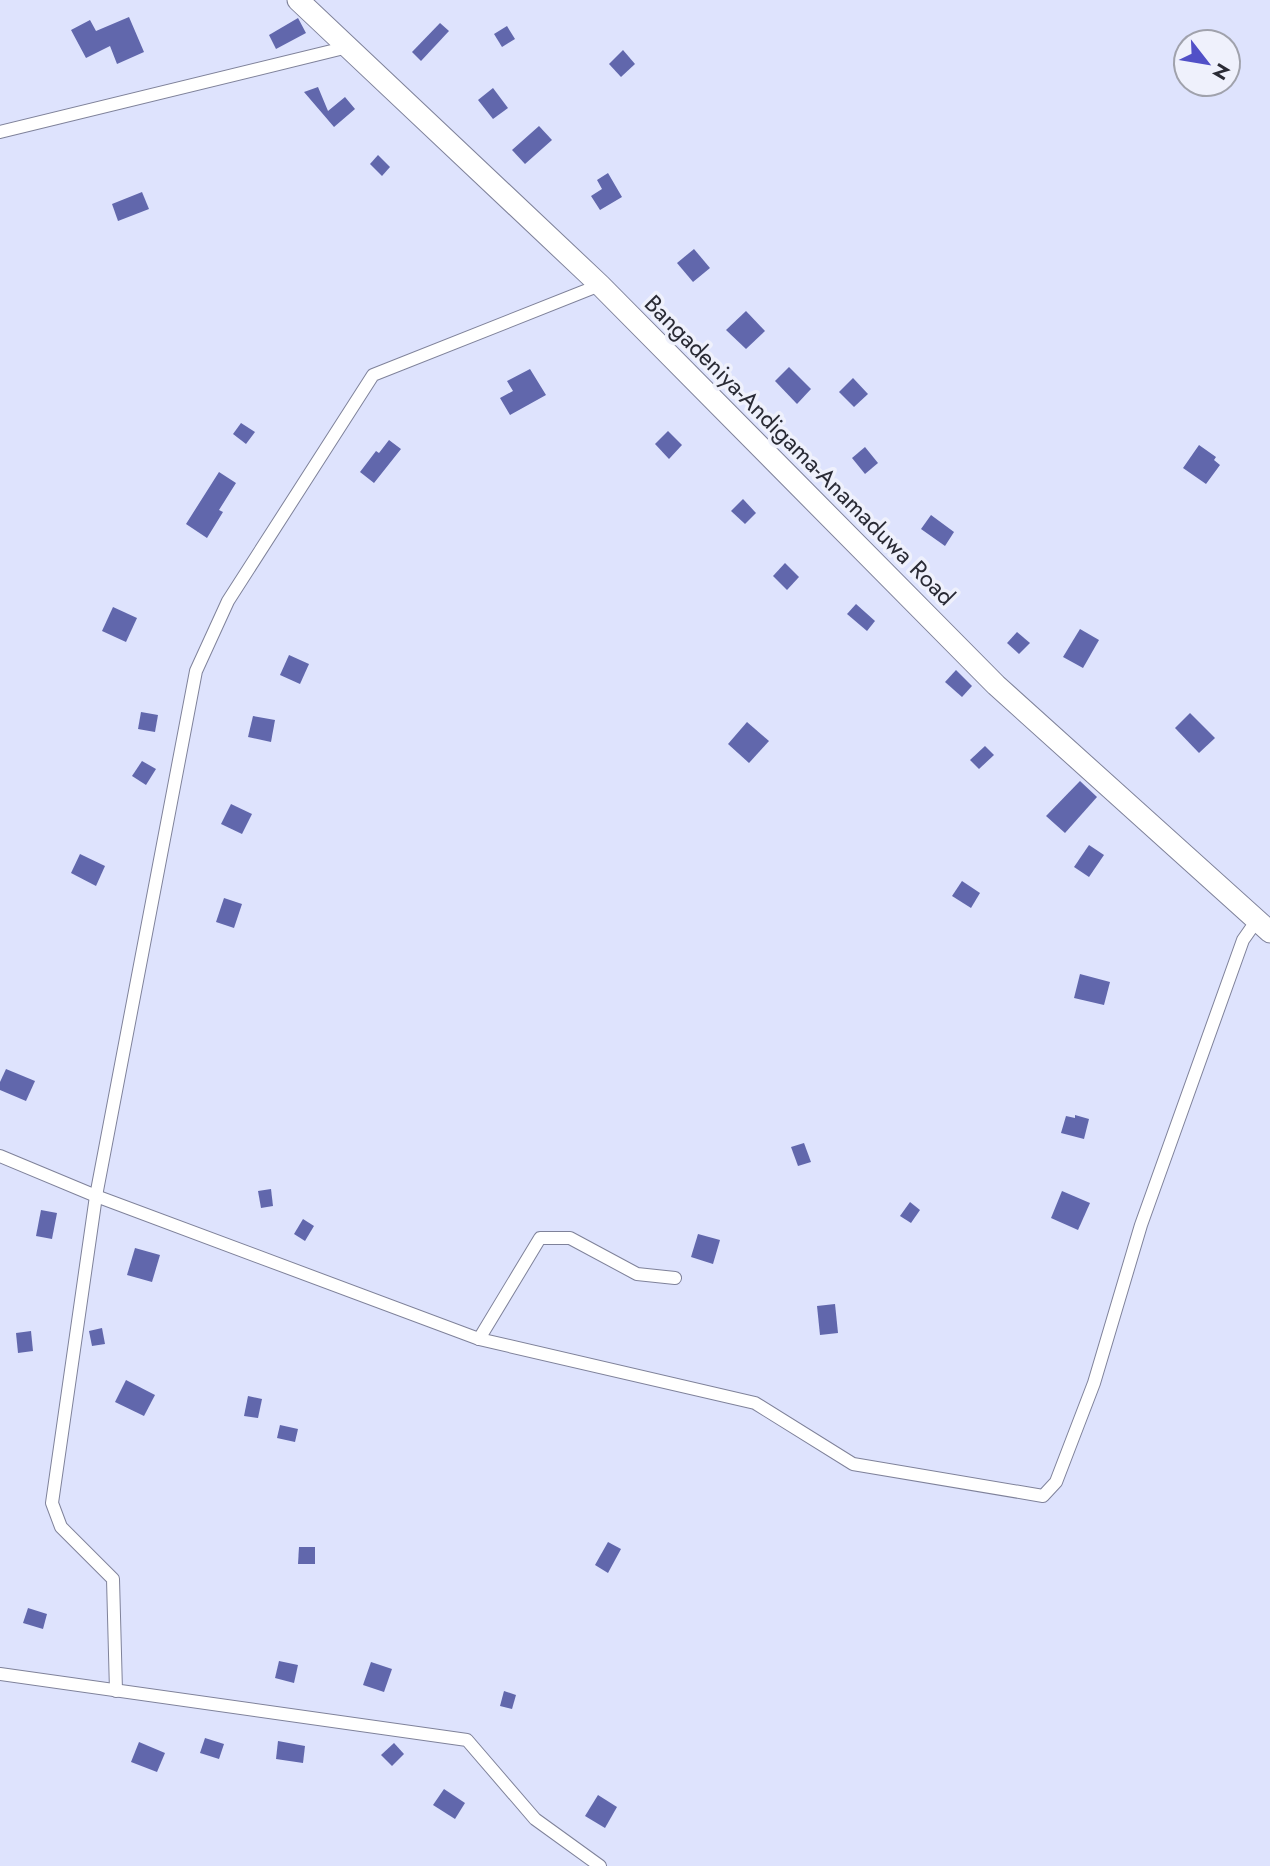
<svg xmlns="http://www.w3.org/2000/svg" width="1270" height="1866" font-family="Jost,sans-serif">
	<rect width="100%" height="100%" fill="#dee3fd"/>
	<g fill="#6167ac">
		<polygon points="129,17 144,52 117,64 110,46 86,58 71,30 90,20 96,31"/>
		<polygon points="298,18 306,33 276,49 269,35"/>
		<polygon points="440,23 449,31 421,61 412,52"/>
		<polygon points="507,26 515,39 502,47 494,34"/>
		<polygon points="623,50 635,64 621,77 609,64"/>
		<polygon points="318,87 328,111 345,97 355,109 334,127 304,92"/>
		<polygon points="493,88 508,108 493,119 478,100"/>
		<polygon points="539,126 552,140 525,164 512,150"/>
		<polygon points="378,155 390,167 382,176 370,164"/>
		<polygon points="608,173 622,197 600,210 591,196 602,189 597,180"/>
		<polygon points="142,192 149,209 118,221 112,204"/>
		<polygon points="694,249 710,268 693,282 677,263"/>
		<polygon points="746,311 765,331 746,349 726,330"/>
		<polygon points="789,367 811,389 797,404 775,381"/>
		<polygon points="530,369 546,395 510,415 500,398 513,391 507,381"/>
		<polygon points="853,378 868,394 854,407 839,392"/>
		<polygon points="241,423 255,432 246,444 233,434"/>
		<polygon points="668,431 682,445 669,459 655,444"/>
		<polygon points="389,440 401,449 374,483 360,472 376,451 379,453"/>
		<polygon points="1199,445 1216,457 1214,460 1220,465 1206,484 1183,468"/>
		<polygon points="865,447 878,463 865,474 852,458"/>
		<polygon points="219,472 236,483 219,510 223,512 207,538 186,524"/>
		<polygon points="743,499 756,513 745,524 731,511"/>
		<polygon points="931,515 954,532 945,546 921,529"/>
		<polygon points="785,563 799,577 787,590 773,576"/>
		<polygon points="856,604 875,621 867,631 847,614"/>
		<polygon points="113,607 137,618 126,642 102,631"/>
		<polygon points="1080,629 1099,640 1083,668 1063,657"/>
		<polygon points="1017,632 1030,643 1019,654 1007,643"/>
		<polygon points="289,655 309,664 300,684 280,675"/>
		<polygon points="956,670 972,686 962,697 945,682"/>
		<polygon points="141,712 158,715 155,732 138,729"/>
		<polygon points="1190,713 1215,738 1199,753 1175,728"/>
		<polygon points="253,716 275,720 271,742 248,737"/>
		<polygon points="747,722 769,741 749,763 728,744"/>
		<polygon points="985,746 994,755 979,769 970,760"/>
		<polygon points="142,761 156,769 146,785 132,776"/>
		<polygon points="1080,781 1097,797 1065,833 1046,816"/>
		<polygon points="231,804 252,814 242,834 221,824"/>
		<polygon points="1089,845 1104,855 1089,877 1074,867"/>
		<polygon points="80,854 105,866 96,886 71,873"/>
		<polygon points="962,881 980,893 971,908 952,896"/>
		<polygon points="224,898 242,904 234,928 216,922"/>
		<polygon points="1080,974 1110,982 1104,1005 1074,998"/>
		<polygon points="6,1069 35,1081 26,1101 0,1090 0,1082"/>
		<polygon points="1075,1115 1089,1119 1084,1139 1061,1133 1066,1116 1075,1118"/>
		<polygon points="804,1143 811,1162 798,1166 791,1147"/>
		<polygon points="271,1189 273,1206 261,1208 258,1191"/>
		<polygon points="1062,1191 1090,1203 1078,1230 1051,1218"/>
		<polygon points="910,1202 920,1210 911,1223 900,1216"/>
		<polygon points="41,1210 57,1213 52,1239 36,1236"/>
		<polygon points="303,1219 314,1226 305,1241 294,1234"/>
		<polygon points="698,1234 720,1240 713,1264 691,1257"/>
		<polygon points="135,1248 160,1255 152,1282 127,1275"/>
		<polygon points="835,1304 838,1333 820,1335 817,1306"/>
		<polygon points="102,1328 105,1344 92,1346 89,1331"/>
		<polygon points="31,1331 33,1351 18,1353 16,1333"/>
		<polygon points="126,1380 155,1395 144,1416 115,1402"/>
		<polygon points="248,1396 262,1399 258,1418 244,1416"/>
		<polygon points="280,1425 298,1429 295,1442 277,1438"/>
		<polygon points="608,1542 621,1549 608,1573 595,1565"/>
		<polygon points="299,1547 315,1547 315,1564 298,1564"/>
		<polygon points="28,1608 47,1614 43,1629 23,1623"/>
		<polygon points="279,1661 298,1665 294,1683 275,1678"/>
		<polygon points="371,1662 392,1669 384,1692 363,1685"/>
		<polygon points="504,1691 516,1695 512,1709 500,1706"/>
		<polygon points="205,1738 224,1744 219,1759 200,1753"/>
		<polygon points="278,1741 305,1746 303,1763 276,1759"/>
		<polygon points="139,1742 165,1753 157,1772 131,1762"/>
		<polygon points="394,1743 404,1754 392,1766 381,1755"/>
		<polygon points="444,1789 465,1803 455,1819 433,1805"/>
		<polygon points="598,1795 617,1807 605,1828 585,1816"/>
	</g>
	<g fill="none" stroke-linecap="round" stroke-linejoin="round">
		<defs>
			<g id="minor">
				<polyline points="0,132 348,47"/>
				<polyline points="0,1156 96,1196 479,1339 755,1403 853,1464 1043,1496 1056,1482 1094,1383 1141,1225 1243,940 1257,920"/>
				<polyline points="479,1339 540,1238 570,1238 637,1274 675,1278"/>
				<polyline points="0,1674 467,1740 535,1819 600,1866"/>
				<polyline points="116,1691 113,1579 61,1527 52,1503 96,1196 196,671 228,601 373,375 600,285"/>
			</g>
			<polyline id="primary" points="298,0 600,285 996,685 1270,932"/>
		</defs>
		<use href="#minor" stroke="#7f829a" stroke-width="14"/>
		<use href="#primary" stroke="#7f829a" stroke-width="23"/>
		<use href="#minor" stroke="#fff" stroke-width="12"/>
		<use href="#primary" stroke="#fff" stroke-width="21"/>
	</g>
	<g text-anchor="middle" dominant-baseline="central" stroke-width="7" stroke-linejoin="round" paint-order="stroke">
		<g font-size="24" fill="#2a2b35" stroke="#eff1fc">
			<text transform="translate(800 450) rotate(45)">Bangadeniya-Andigama-Anamaduwa Road</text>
		</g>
	</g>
	<g transform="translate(1207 63) rotate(121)"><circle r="33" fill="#eff1fc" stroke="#a0a2ac" stroke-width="2"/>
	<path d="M0-5L12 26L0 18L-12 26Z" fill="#5150c7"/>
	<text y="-10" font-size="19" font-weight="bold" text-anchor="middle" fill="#2a2b35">N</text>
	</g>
</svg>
